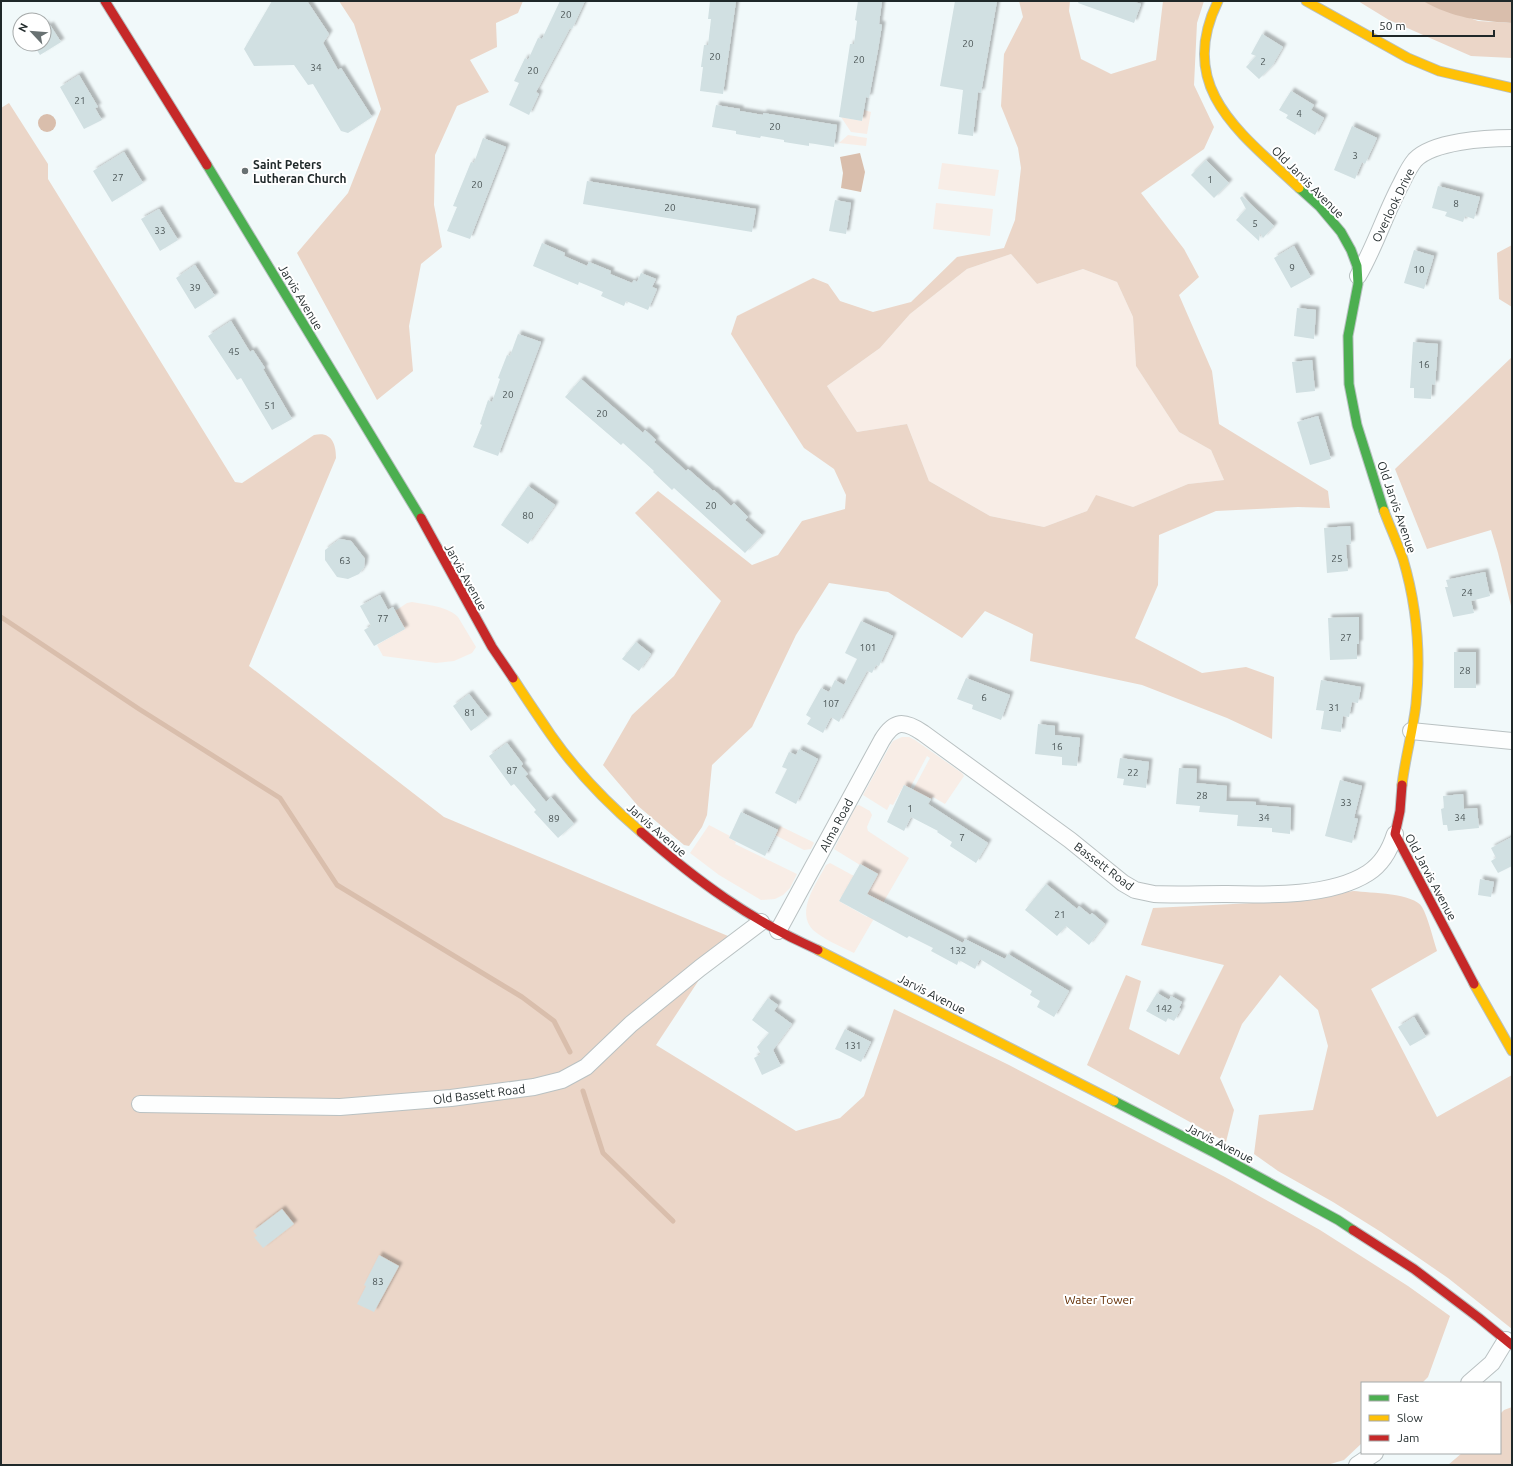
<svg xmlns="http://www.w3.org/2000/svg" width="1513" height="1466" font-family="Ubuntu,sans-serif">
	<defs>
		<filter id="shadow"><feDropShadow dx="3.5" dy="-3.5" stdDeviation="1" flood-color="#0004"/></filter>
	</defs>
	<rect width="100%" height="100%" fill="#f1f9fa"/>
	<g fill="#f8ede6">
		<polygon points="864,110 871,112 867,134 851,132 841,117 862,121"/>
		<polygon points="848,135 867,138 866,146 839,143"/>
		<polygon points="942,163 999,170 995,196 938,189"/>
		<polygon points="936,203 993,209 990,236 933,229"/>
		<polygon points="1011,254 1037,284 1083,269 1117,282 1133,317 1136,366 1179,432 1211,450 1224,480 1188,484 1133,507 1096,496 1087,511 1044,527 990,516 929,481 907,424 857,432 827,386 880,348 910,314 967,269"/>
		<path d="M412,602c15,3 35,4 46,15l18,30 -4,6 -18,8 -18,2 -53,-7 -6,-11 28,-16 -10,-18 12,-8z"/>
		<polygon points="902,737 909,737 915,740 962,773 964,776 945,804 933,797 931,799 913,790 930,758 927,756 910,788 904,785 893,805 890,804 887,810 863,795 891,744 893,741"/>
		<path d="M859,805l11,6 2,4 -5,12 1,4 41,27 -55,95c-12,-6 -31,-14 -41,-23 -18,-19 4,-47 13,-65l4,-2 24,13 -15,25 28,16 9,-17 -9,-6 11,-20 -18,-10v1l-26,-16 22,-43z"/>
		<polygon points="709,825 730,836 729,838 736,842 735,844 797,874 790,888 783,895 775,899 761,900 719,875 690,853"/>
		<polygon points="780,826 813,842 814,843 811,849 804,850 775,835"/>
	</g>
	<g fill="#ebd6c8" fill-rule="evenodd">
		<polygon points="339,1 523,1 518,13 496,23 497,47 470,60 489,92 457,106 435,155 434,205 442,247 421,264 409,326 413,371 377,400 297,253 348,193 381,109 354,24"/>
		<path d="M1019,1h51l-1,10 12,48 30,15 45,-14 7,-59h41l-7,22 -3,62 20,42 -10,22 -63,44 43,56 15,28 -20,18 33,76 7,53 109,67 2,17 -32,-1 -82,4 -57,24 -1,50 -23,53 67,35 44,-6 28,10 -2,62 -45,-21 -85,-33 -112,-24 3,-27 -48,-23 -23,27 -74,-46 -59,-9 -33,52 -44,92 -40,38 -5,50 -5,12 -13,19 -5,-1 -46,-39 -35,-41 29,-50 42,-39 47,-75 -86,-88 23,-22 94,74 26,-10 24,-34 43,-12 1,-14 -12,-26 -30,-21 -73,-114 6,-18 76,-38 15,6 12,17 33,11 38,-10 46,-45 47,-9 11,-28 6,-52 -3,-20 -17,-42 3,-52 19,-37zM1011,254l26,30 46,-15 34,13 16,35 3,49 43,66 32,18 13,30 -36,4 -55,23 -37,-12 -9,16 -43,16 -54,-11 -61,-35 -22,-57 -50,8 -30,-46 53,-38 30,-34 57,-45z"/>
		<polygon points="1358,1 1423,1 1478,21 1512,23 1512,58 1471,56 1389,20"/>
		<path d="M9,103l39,61v15l187,303 7,1 72,-48c17,-4 22,8 22,23l-87,208 195,151 284,119 -72,109 140,86 44,-13 24,-22 30,-87 115,56 216,112 95,53 88,56 42,30 -22,61 -6,6h-60v60l-18,17 -17,5h-1326v-1357z"/>
		<polygon points="1512,245 1512,307 1499,299 1497,253"/>
		<polygon points="1512,357 1512,610 1498,553 1491,530 1427,549 1395,469"/>
		<path d="M1354,891c16,2 60,2 68,16 6,10 11,32 15,44l-66,38 66,128 75,-42v254l-64,-51 -67,-46 -48,-30 -55,-31 -24,-17 5,-39 54,-5 15,-64 -10,-36 -38,-35 -38,49 -22,54 14,32 -8,32 -139,-77 39,-90 15,6 -12,48 50,26 45,-90 -83,-20 12,-37 100,-5z"/>
		<polygon points="1512,1407 1512,1465 1448,1465 1462,1453 1500,1453 1500,1414 1504,1410"/>
	</g>
	<g fill="#d9beac">
		<path d="M1423,1h89v22c-33,-2 -59,-5 -89,-22z"/>
		<circle cx="47" cy="123" r="9"/>
		<polygon points="860,153 865,172 861,192 841,188 843,173 840,157"/>
	</g>
	<g fill="none" stroke-linecap="round" stroke-linejoin="round">
		<g stroke="#d9beac" stroke-width="5">
			<polyline points="1,617 139,709 280,798 337,885 522,997 554,1021 570,1052"/>
			<polyline points="583,1091 603,1153 673,1221"/>
		</g>
	</g>
	<g fill="#d1e0e2" filter="url(#shadow)">
		<polygon points="272,1 307,1 329,34 323,43 338,70 341,68 372,117 348,133 341,131 313,84 308,85 294,65 254,66 244,49"/>
		<polygon points="560,1 585,1 572,29 570,28 536,92 539,94 529,115 509,105 519,83 514,81 525,58 528,60 538,38 542,39"/>
		<polygon points="710,1 736,1 723,94 700,91 703,67 701,67 704,45 708,45 711,19 708,19"/>
		<polygon points="858,1 882,1 879,24 882,25 878,50 869,98 866,97 862,121 839,117 850,44 854,44 857,21 855,20"/>
		<polygon points="955,1 997,1 981,93 978,92 973,136 958,134 963,90 940,86"/>
		<polygon points="1079,1 1131,1 1141,4 1134,23 1078,3"/>
		<polygon points="44,23 47,27 50,25 61,42 40,55 33,44 44,44"/>
		<polygon points="1262,34 1283,47 1272,66 1259,79 1246,67 1256,56 1251,54"/>
		<polygon points="79,75 98,107 95,108 102,120 84,129 60,87"/>
		<polygon points="1291,91 1314,105 1311,110 1324,118 1315,135 1286,118 1288,115 1279,110"/>
		<polygon points="716,105 740,109 740,111 763,115 763,113 837,125 834,147 809,143 809,146 784,142 784,140 761,136 760,138 736,134 736,131 712,127"/>
		<polygon points="1352,126 1377,138 1365,164 1362,162 1355,179 1334,170"/>
		<polygon points="483,138 506,147 470,239 447,231 457,207 453,206 471,162 474,163"/>
		<polygon points="124,152 143,183 112,202 93,171"/>
		<polygon points="1206,160 1229,183 1214,198 1191,175"/>
		<polygon points="587,181 756,209 752,232 583,204"/>
		<polygon points="1438,186 1480,197 1474,219 1465,216 1463,222 1445,216 1447,212 1432,208"/>
		<polygon points="1242,196 1274,226 1263,238 1260,233 1259,241 1236,220 1246,209 1240,198"/>
		<polygon points="835,200 851,203 846,234 829,231"/>
		<polygon points="159,209 178,240 160,251 141,219"/>
		<polygon points="542,243 565,253 564,256 587,266 589,262 611,271 610,274 632,283 634,280 637,282 641,273 656,279 652,287 657,289 648,310 626,301 624,306 601,296 603,292 579,282 578,285 533,266"/>
		<polygon points="1294,246 1311,277 1291,288 1274,258"/>
		<polygon points="1414,250 1434,256 1424,289 1404,283"/>
		<polygon points="195,265 215,296 195,309 176,278"/>
		<polygon points="1297,308 1316,310 1314,339 1294,336"/>
		<polygon points="231,321 250,352 253,350 265,368 263,369 292,419 272,430 241,378 237,380 208,336"/>
		<polygon points="518,334 541,342 498,456 473,447 482,425 480,424 488,400 492,402 500,379 498,378 507,355 510,356"/>
		<polygon points="1413,342 1438,344 1435,385 1432,384 1431,399 1414,398 1414,388 1410,388"/>
		<polygon points="1312,360 1315,391 1296,393 1292,362"/>
		<polygon points="581,379 643,433 645,430 656,440 654,442 686,471 688,469 713,491 714,490 731,506 734,503 748,517 745,520 762,535 745,553 674,488 672,490 653,472 654,471 623,443 621,445 565,397"/>
		<polygon points="1318,416 1331,459 1310,465 1297,422"/>
		<polygon points="528,486 555,505 528,544 501,525"/>
		<polygon points="1350,526 1351,544 1346,545 1348,571 1327,573 1324,528"/>
		<polygon points="340,539 351,541 365,559 364,567 359,574 348,579 337,577 325,560 325,550"/>
		<polygon points="1485,572 1490,596 1471,601 1474,613 1453,617 1445,587 1448,587 1446,580"/>
		<polygon points="380,595 388,610 393,607 405,629 374,646 364,630 371,626 360,606"/>
		<polygon points="1359,617 1359,644 1357,644 1357,659 1330,660 1328,618"/>
		<polygon points="861,621 893,636 879,666 876,665 872,673 867,671 839,722 831,717 823,733 807,724 811,718 806,715 821,688 829,692 835,680 844,685 857,659 845,653"/>
		<polygon points="636,642 651,654 639,671 622,659"/>
		<rect x="1454" y="652" width="22" height="36"/>
		<polygon points="966,678 1010,695 1001,720 972,709 973,705 957,699"/>
		<polygon points="1321,680 1361,687 1358,703 1352,702 1349,717 1343,716 1341,732 1321,729 1324,711 1316,710"/>
		<polygon points="469,694 488,718 471,731 453,706"/>
		<polygon points="1038,724 1055,726 1055,735 1080,738 1077,766 1062,765 1062,757 1035,754"/>
		<polygon points="507,743 523,764 521,766 528,774 525,776 546,802 551,797 574,824 558,838 534,812 536,810 514,784 511,786 489,756"/>
		<polygon points="799,749 818,759 796,804 775,793 787,769 782,767 789,752 796,755"/>
		<polygon points="1120,758 1149,762 1146,788 1123,785 1124,779 1117,778"/>
		<polygon points="1179,768 1197,769 1196,783 1227,786 1226,801 1256,802 1256,805 1291,808 1290,834 1272,832 1272,828 1237,826 1238,815 1199,812 1200,806 1176,804"/>
		<polygon points="1340,780 1362,786 1354,818 1358,819 1352,843 1325,836"/>
		<polygon points="904,785 931,799 928,804 988,843 976,863 950,846 952,842 937,832 938,831 911,817 904,831 887,822"/>
		<polygon points="1463,794 1464,809 1477,808 1479,828 1448,831 1447,825 1443,825 1441,809 1444,808 1443,796"/>
		<polygon points="741,812 778,830 765,856 729,838"/>
		<polygon points="1512,837 1512,866 1498,873 1491,861 1496,858 1491,848"/>
		<polygon points="860,864 878,874 867,894 963,943 965,939 1005,959 1008,954 1069,991 1054,1017 1037,1007 1040,1001 1030,995 1032,991 980,959 975,969 959,960 957,965 931,951 933,948 909,936 907,938 839,901"/>
		<polygon points="1480,879 1494,882 1491,897 1478,895"/>
		<polygon points="1046,884 1077,909 1079,906 1090,915 1092,913 1105,924 1089,945 1066,926 1057,936 1025,910"/>
		<polygon points="1157,993 1169,1000 1171,996 1182,1002 1179,1008 1181,1009 1174,1021 1168,1018 1166,1022 1146,1011"/>
		<polygon points="768,998 778,1005 774,1011 792,1024 773,1050 781,1066 762,1075 754,1058 761,1054 757,1047 769,1033 752,1020"/>
		<polygon points="1414,1017 1426,1037 1410,1046 1398,1027"/>
		<polygon points="845,1029 871,1042 861,1062 835,1049"/>
		<polygon points="282,1209 294,1224 263,1248 254,1237 257,1236 253,1231"/>
		<polygon points="379,1255 399,1266 374,1312 357,1304 366,1286 364,1285"/>
	</g>
	<g fill="none" stroke-linecap="round" stroke-linejoin="round">
		<defs>
			<g id="street">
				<path d="M1358,276c17,-29 27,-62 43,-92 4,-8 8,-17 14,-24 18,-19 71,-22 97,-22"/>
				<polyline points="1411,731 1512,741"/>
				<path d="M778,931l104,-191c12,-20 22,-20 41,-7l147,107 53,43 12,7 19,4c23,1 47,0 70,0 43,1 107,3 144,-21 14,-9 22,-23 27,-39"/>
				<polyline points="140,1104 340,1107 451,1098 534,1087 562,1080 586,1067 631,1024 700,968 761,922"/>
				<polyline points="1469,1383 1492,1363 1506,1340"/>
				<polyline points="1357,1465 1375,1453"/>
			</g>
			<g id="fast">
				<polyline points="207,165 421,518"/>
				<polyline points="1299,188 1320,207 1341,232 1351,250 1357,266 1358,284 1348,336 1349,384 1357,425 1384,511"/>
				<polyline points="1114,1101 1213,1152 1338,1220 1353,1230"/>
			</g>
			<g id="slow">
				<path d="M1218,1c-43,88 24,133 81,187"/>
				<polyline points="1306,1 1408,58 1439,71 1512,88"/>
				<path d="M1384,511c6,16 13,31 19,48 14,47 18,96 13,145 -3,27 -11,54 -14,81"/>
				<path d="M513,678c12,19 25,38 38,57 25,36 56,68 90,97"/>
				<polyline points="818,950 1114,1101"/>
				<polyline points="1474,984 1512,1051"/>
			</g>
			<g id="jam">
				<polyline points="105,1 207,165"/>
				<polyline points="421,518 492,647 513,678"/>
				<polyline points="1402,785 1400,811 1395,834 1474,984"/>
				<path d="M641,832c56,49 109,88 177,118"/>
				<polyline points="1353,1230 1414,1269 1479,1318 1512,1345"/>
			</g>
		</defs>
		<use href="#street" stroke="#b9c1c2" stroke-width="18"/>
		<use href="#fast" stroke="#b9c1c2" stroke-width="11"/>
		<use href="#slow" stroke="#b9c1c2" stroke-width="11"/>
		<use href="#jam" stroke="#b9c1c2" stroke-width="11"/>
		<use href="#street" stroke="#fdfefe" stroke-width="16"/>
		<use href="#fast" stroke="#4caf50" stroke-width="9"/>
		<use href="#slow" stroke="#ffc107" stroke-width="9"/>
		<use href="#jam" stroke="#c62828" stroke-width="9"/>
	</g>
	<circle fill="#687172" stroke="#fff" stroke-width="1.5" cx="245" cy="171" r="4"/>
	<g text-anchor="middle" dominant-baseline="central" stroke-width="4" stroke-linejoin="round" paint-order="stroke">
		<g font-size="10" fill="#4c5657">
			<text x="566" y="14">20</text>
			<text x="968" y="43">20</text>
			<text x="715" y="56">20</text>
			<text x="859" y="59">20</text>
			<text x="1263" y="61">2</text>
			<text x="316" y="67">34</text>
			<text x="533" y="70">20</text>
			<text x="80" y="100">21</text>
			<text x="1299" y="113">4</text>
			<text x="775" y="126">20</text>
			<text x="1355" y="155">3</text>
			<text x="118" y="177">27</text>
			<text x="1210" y="179">1</text>
			<text x="477" y="184">20</text>
			<text x="1456" y="203">8</text>
			<text x="670" y="207">20</text>
			<text x="1255" y="223">5</text>
			<text x="160" y="230">33</text>
			<text x="1292" y="267">9</text>
			<text x="1419" y="269">10</text>
			<text x="195" y="287">39</text>
			<text x="234" y="351">45</text>
			<text x="1424" y="364">16</text>
			<text x="508" y="394">20</text>
			<text x="270" y="405">51</text>
			<text x="602" y="413">20</text>
			<text x="711" y="505">20</text>
			<text x="528" y="515">80</text>
			<text x="1337" y="558">25</text>
			<text x="345" y="560">63</text>
			<text x="1467" y="592">24</text>
			<text x="383" y="618">77</text>
			<text x="1346" y="637">27</text>
			<text x="868" y="647">101</text>
			<text x="1465" y="670">28</text>
			<text x="984" y="697">6</text>
			<text x="831" y="703">107</text>
			<text x="1334" y="707">31</text>
			<text x="470" y="712">81</text>
			<text x="1057" y="746">16</text>
			<text x="512" y="770">87</text>
			<text x="1133" y="772">22</text>
			<text x="1202" y="795">28</text>
			<text x="1346" y="802">33</text>
			<text x="910" y="808">1</text>
			<text x="1264" y="817">34</text>
			<text x="1460" y="817">34</text>
			<text x="554" y="818">89</text>
			<text x="962" y="837">7</text>
			<text x="1060" y="914">21</text>
			<text x="958" y="950">132</text>
			<text x="1164" y="1008">142</text>
			<text x="853" y="1045">131</text>
			<text x="378" y="1281">83</text>
		</g>
		<g font-size="12" font-weight="bold" fill="#1f2829" stroke="#fff" text-anchor="start">
			<text x="253" y="164">Saint Peters<tspan x="253" dy="14">Lutheran Church</tspan></text>
		</g>
		<g font-size="12" fill="#1f2829" stroke="#fff">
			<text transform="translate(1308 182) rotate(45)">Old Jarvis Avenue</text>
			<text transform="translate(1393 205) rotate(-64)">Overlook Drive</text>
			<text transform="translate(301 297) rotate(59)">Jarvis Avenue</text>
			<text transform="translate(1397 507) rotate(71)">Old Jarvis Avenue</text>
			<text transform="translate(466 577) rotate(61)">Jarvis Avenue</text>
			<text transform="translate(836 825) rotate(-62)">Alma Road</text>
			<text transform="translate(657 830) rotate(41)">Jarvis Avenue</text>
			<text transform="translate(1104 866) rotate(37)">Bassett Road</text>
			<text transform="translate(1431 877) rotate(62)">Old Jarvis Avenue</text>
			<text transform="translate(932 994) rotate(27)">Jarvis Avenue</text>
			<text transform="translate(479 1094) rotate(-7)">Old Bassett Road</text>
			<text transform="translate(1220 1143) rotate(27)">Jarvis Avenue</text>
		</g>
		<g font-size="12" fill="#622c01" stroke="#fff">
			<text x="1099" y="1299">Water Tower</text>
		</g>
	</g>
	<rect width="1513" height="1466" fill="none" stroke="#1f2829" stroke-width="4"/>
	<rect x="1361" y="1382" width="140" height="72" fill="#ffffff" stroke="#a5a9a9"/>
	<rect x="1369" y="1395" width="20" height="6" fill="#4caf50" stroke="#a5a9a9"/>
	<text x="1397" y="1402" font-size="12" fill="#1f2829">Fast</text>
	<rect x="1369" y="1415" width="20" height="6" fill="#ffc107" stroke="#a5a9a9"/>
	<text x="1397" y="1422" font-size="12" fill="#1f2829">Slow</text>
	<rect x="1369" y="1435" width="20" height="6" fill="#c62828" stroke="#a5a9a9"/>
	<text x="1397" y="1442" font-size="12" fill="#1f2829">Jam</text>
	<g transform="translate(32 32) rotate(296)"><circle r="19" fill="#ffffff" stroke="#a5a9a9"/>
	<path d="M0-3L7 15L0 10L-7 15Z" fill="#687172"/>
	<text y="-6" font-size="11" font-weight="bold" text-anchor="middle" fill="#1f2829">N</text>
	</g>
	<path d="M1373 30v6h121v-6" fill="none" stroke="#1f2829" stroke-width="2"/>
	<text x="1379" y="30" font-size="12" fill="#1f2829" stroke="#ffffff" stroke-width="3" paint-order="stroke">50 m</text>
</svg>
